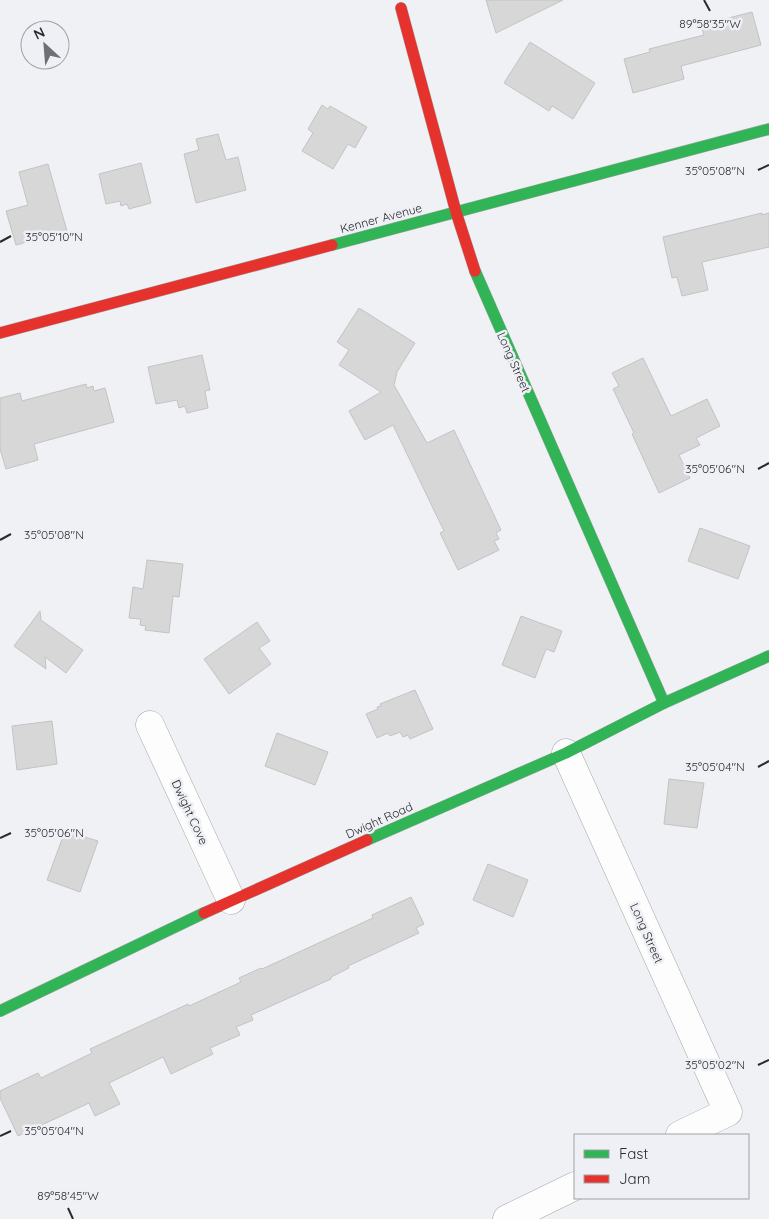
<svg xmlns="http://www.w3.org/2000/svg" width="769" height="1219" font-family="Quicksand,sans-serif">
	<rect width="100%" height="100%" fill="#eff1f4"/>
	<g fill="#d7d7d8" stroke="#c3c3c4">
		<polygon points="486,0 563,0 496,33"/>
		<polygon points="752,12 761,45 681,66 684,79 633,93 624,59 650,52 649,49 704,35 701,25"/>
		<polygon points="530,42 595,83 573,119 552,106 549,111 504,83"/>
		<polygon points="322,105 328,109 330,106 367,127 355,148 348,144 333,169 302,151 313,133 308,129"/>
		<polygon points="218,134 226,160 238,157 246,190 196,203 184,154 199,150 196,139"/>
		<polygon points="141,163 151,203 129,209 127,204 121,206 120,201 106,204 99,174"/>
		<polygon points="48,164 67,231 16,245 6,211 28,205 19,172"/>
		<polygon points="762,213 762,215 769,213 769,247 702,262 708,290 682,296 677,277 672,278 663,237"/>
		<polygon points="359,308 415,343 397,372 394,385 427,443 454,430 501,530 496,533 499,539 494,541 499,550 458,570 440,533 444,531 393,425 365,440 349,411 381,392 339,365 349,350 337,342"/>
		<polygon points="202,355 210,390 205,391 208,408 187,413 185,406 179,408 177,400 156,404 148,367"/>
		<polygon points="643,358 671,416 707,399 720,426 696,438 700,445 679,455 690,478 659,493 632,434 634,433 613,389 619,386 612,373"/>
		<polygon points="86,384 87,388 93,386 94,391 105,388 114,422 34,444 38,460 6,469 0,449 0,398 20,393 22,401"/>
		<polygon points="700,528 750,546 738,579 688,561"/>
		<polygon points="147,560 183,564 179,597 173,596 169,633 145,630 146,626 140,625 141,619 129,618 133,587 143,589"/>
		<polygon points="40,611 41,620 83,650 66,673 45,657 46,669 14,646"/>
		<polygon points="521,616 562,631 554,652 546,649 535,678 502,665"/>
		<polygon points="257,622 270,641 259,648 271,664 229,694 204,659"/>
		<polygon points="415,690 433,729 410,739 408,735 403,737 400,732 390,736 388,733 377,738 366,714 378,709 377,707 381,706 380,704"/>
		<polygon points="52,721 57,764 17,770 12,726"/>
		<polygon points="277,733 328,752 315,785 265,766"/>
		<polygon points="669,779 704,783 697,828 664,824"/>
		<polygon points="65,831 98,841 80,892 47,880"/>
		<polygon points="488,864 528,880 513,917 473,900"/>
		<polygon points="411,897 424,924 416,928 419,933 348,966 349,968 331,977 331,979 251,1015 253,1020 236,1027 240,1035 210,1048 213,1054 171,1074 163,1057 109,1083 120,1104 95,1116 89,1103 18,1136 0,1098 0,1091 38,1073 41,1078 92,1053 90,1049 188,1004 189,1006 241,982 239,978 261,968 262,969 373,918 372,915"/>
	</g>
	<g fill="none" stroke-linecap="round" stroke-linejoin="round">
		<defs>
			<g id="street">
				<polyline points="150,725 231,900"/>
				<polyline points="566,753 728,1112 680,1135"/>
				<polyline points="507,1219 575,1186"/>
			</g>
			<g id="fast">
				<polyline points="332,245 769,129"/>
				<polyline points="475,271 664,703"/>
				<polyline points="367,840 566,753 664,703 769,656"/>
				<polyline points="0,1011 204,913"/>
			</g>
			<g id="jam">
				<polyline points="401,8 456,212 475,271"/>
				<polyline points="0,333 332,245"/>
				<polyline points="204,913 367,840"/>
			</g>
		</defs>
		<use href="#street" stroke="#a4a6a8" stroke-width="29"/>
		<use href="#fast" stroke="#a4a6a8" stroke-width="12"/>
		<use href="#jam" stroke="#a4a6a8" stroke-width="12"/>
		<use href="#street" stroke="#fdfdfd" stroke-width="28"/>
		<use href="#fast" stroke="#30b455" stroke-width="11"/>
		<use href="#jam" stroke="#e5322d" stroke-width="11"/>
	</g>
	<path fill="none" stroke="#2a2b2d" stroke-width="2" d="M704,0l6,11M758,170l11,-5M0,242l11,-6M758,469l11,-6M0,540l11,-6M758,767l11,-6M0,838l11,-5M758,1065l11,-5M0,1136l11,-5M68,1208l5,11"/>
	<g text-anchor="middle" dominant-baseline="central" stroke-width="5" stroke-linejoin="round" paint-order="stroke">
		<g font-size="12" fill="#2a2b2d" stroke="#eef0f5">
			<text transform="translate(381 218) rotate(-15)">Kenner Avenue</text>
			<text transform="translate(514 362) rotate(66)">Long Street</text>
			<text transform="translate(190 812) rotate(65)">Dwight Cove</text>
			<text transform="translate(379 820) rotate(-24)">Dwight Road</text>
			<text transform="translate(647 933) rotate(66)">Long Street</text>
		</g>
	</g>
	<g font-size="12" text-anchor="middle" fill="#2a2b2d" stroke="#eef0f5" stroke-width="5" stroke-linejoin="round" paint-order="stroke">
		<text x="710" y="28">89°58'35"W</text>
		<text x="715" y="175">35°05'08"N</text>
		<text x="54" y="241">35°05'10"N</text>
		<text x="715" y="473">35°05'06"N</text>
		<text x="54" y="539">35°05'08"N</text>
		<text x="715" y="771">35°05'04"N</text>
		<text x="54" y="837">35°05'06"N</text>
		<text x="715" y="1069">35°05'02"N</text>
		<text x="54" y="1135">35°05'04"N</text>
		<text x="68" y="1200">89°58'45"W</text>
	</g>
	<rect x="574" y="1134" width="175" height="65" fill="#eef0f5" stroke="#a0a1a5"/>
	<rect x="584" y="1150" width="25" height="8" fill="#30b455" stroke="#a0a1a5"/>
	<text x="619" y="1159" font-size="15" fill="#2a2b2d">Fast</text>
	<rect x="584" y="1175" width="25" height="8" fill="#e5322d" stroke="#a0a1a5"/>
	<text x="619" y="1184" font-size="15" fill="#2a2b2d">Jam</text>
	<g transform="translate(45 45) rotate(334)"><circle r="24" fill="#eef0f5" stroke="#a0a1a5"/>
	<path d="M0-4L9 19L0 12L-9 19Z" fill="#6f7073"/>
	<text y="-8" font-size="14" font-weight="bold" text-anchor="middle" fill="#2a2b2d">N</text>
	</g>
</svg>
